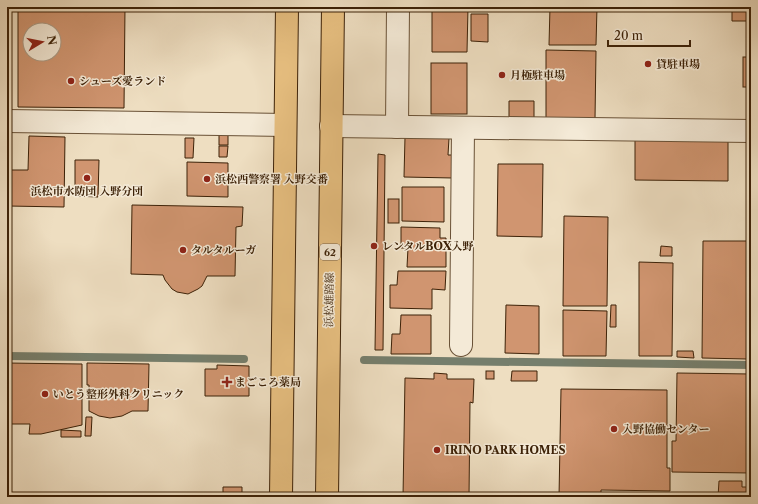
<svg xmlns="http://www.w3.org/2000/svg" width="758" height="504" font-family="'Libre Caslon Text','Noto Serif JP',serif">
	<rect width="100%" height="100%" fill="#eedec1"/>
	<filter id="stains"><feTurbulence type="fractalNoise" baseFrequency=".005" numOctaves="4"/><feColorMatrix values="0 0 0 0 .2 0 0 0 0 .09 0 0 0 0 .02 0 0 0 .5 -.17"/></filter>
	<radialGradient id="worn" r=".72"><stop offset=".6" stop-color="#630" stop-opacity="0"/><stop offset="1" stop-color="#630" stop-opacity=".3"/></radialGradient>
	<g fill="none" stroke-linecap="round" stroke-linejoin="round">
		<g stroke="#757e6c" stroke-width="8">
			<polyline points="7,356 244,359"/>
			<polyline points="364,360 751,365"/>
		</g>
	</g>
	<g fill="#d09570" stroke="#3d2208" fill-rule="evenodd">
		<path d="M18,7h107l-1,101 -106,-1zM30,30h24v24h-24z"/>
		<polygon points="432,7 468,7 467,52 432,52"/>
		<rect x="471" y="7" width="18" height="2"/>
		<polygon points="550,7 597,7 596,45 549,45"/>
		<polygon points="724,7 751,7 751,21 732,21 732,10 723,10"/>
		<polygon points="471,14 488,14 488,42 471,41"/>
		<polygon points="546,50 596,51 595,119 546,118"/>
		<rect x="743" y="57" width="8" height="30"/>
		<rect x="431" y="63" width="36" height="51"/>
		<polygon points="509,101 534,101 534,118 509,117"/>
		<rect x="219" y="134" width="9" height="11"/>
		<polygon points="29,136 65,137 64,207 8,206 9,170 28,170"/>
		<polygon points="405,137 449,138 448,155 453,155 453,178 404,177"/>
		<polygon points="185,138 194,138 193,158 185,158"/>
		<polygon points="635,140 728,141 728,181 635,180"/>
		<polygon points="219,146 228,146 227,157 219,157"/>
		<polygon points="378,154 385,155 383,350 375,350"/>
		<polygon points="75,160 99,160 98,197 75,196"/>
		<polygon points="187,162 228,163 228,197 187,196"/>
		<polygon points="498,164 543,164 542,237 497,236"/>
		<polygon points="402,187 444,187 444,222 402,221"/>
		<rect x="388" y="199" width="11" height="24"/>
		<polygon points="132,205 243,207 242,226 236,227 235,276 207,276 202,286 198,289 188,294 177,292 172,289 165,280 163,275 131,274"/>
		<polygon points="564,216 608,217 607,306 563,306"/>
		<polygon points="401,227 440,228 440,238 446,238 446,267 407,267 408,248 401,248"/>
		<polygon points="703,241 748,241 747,359 702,358"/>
		<polygon points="661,246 672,247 672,256 660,256"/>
		<polygon points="639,262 673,263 672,356 639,356"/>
		<polygon points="398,271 446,271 445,290 432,289 432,309 390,308 390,285 397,285"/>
		<polygon points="506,305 539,306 539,354 505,353"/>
		<polygon points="611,305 616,305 616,327 610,327"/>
		<polygon points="563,310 607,311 606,356 563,356"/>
		<polygon points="401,315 431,315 431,354 391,354 392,334 400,334"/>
		<polygon points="677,351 693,351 694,358 677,357"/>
		<polygon points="7,363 82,364 82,425 41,434 29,434 30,424 7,424"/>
		<polygon points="87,363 149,364 148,411 132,411 122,416 110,418 99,416 89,411 89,385 87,385"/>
		<polygon points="217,365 249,366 249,396 205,396 205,369 217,369"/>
		<rect x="486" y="371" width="8" height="8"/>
		<polygon points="512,371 537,371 537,381 511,381"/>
		<polygon points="434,373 447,374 447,379 474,379 473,403 470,402 469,497 403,497 405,378 434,379"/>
		<polygon points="677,373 751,374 751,473 672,472 672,441 676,441"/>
		<polygon points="561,389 667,390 667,468 670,468 670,491 601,490 601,497 559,497"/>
		<polygon points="86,417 92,417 91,436 85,436"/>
		<polygon points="61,430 81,431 81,437 61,437"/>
		<polygon points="719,481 742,481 742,487 751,487 751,497 718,497"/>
		<polygon points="223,487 242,487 242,495 223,494"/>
		<rect x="653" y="493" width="19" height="4"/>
		<polygon points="216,495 247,496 247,497 209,497"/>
	</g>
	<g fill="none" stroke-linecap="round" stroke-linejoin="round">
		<defs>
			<g id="minor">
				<polyline points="7,121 285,125"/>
				<polyline points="331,126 751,131"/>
				<polyline points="397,127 398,7"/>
				<polyline points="461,345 463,128"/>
			</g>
			<g id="major">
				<polyline points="281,497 287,7"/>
				<polyline points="327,497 333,7"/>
			</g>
		</defs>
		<use href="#minor" stroke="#695136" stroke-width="24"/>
		<use href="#major" stroke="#3d2208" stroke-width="24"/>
		<use href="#minor" stroke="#f4ead7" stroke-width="22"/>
		<use href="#major" stroke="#e7bf80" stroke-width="22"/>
	</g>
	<g fill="#8f2418" stroke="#f4ead7" stroke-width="1.5">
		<circle cx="648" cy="64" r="4"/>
		<circle cx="502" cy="75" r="4"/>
		<circle cx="71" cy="81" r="4"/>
		<circle cx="87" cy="178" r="4"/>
		<circle cx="207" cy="179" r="4"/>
		<circle cx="374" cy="246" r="4"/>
		<circle cx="183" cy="250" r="4"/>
		<path d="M225 376h4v4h4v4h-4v4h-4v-4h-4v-4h4z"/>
		<circle cx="45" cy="394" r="4"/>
		<circle cx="614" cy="429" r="4"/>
		<circle cx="437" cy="450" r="4"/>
	</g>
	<g text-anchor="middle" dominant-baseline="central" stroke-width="3" stroke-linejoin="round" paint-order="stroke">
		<rect fill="#f4ead7" stroke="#745e46" stroke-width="1" x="320" y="244" width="20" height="16" rx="3"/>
		<g font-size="10" font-weight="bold" fill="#3d2208">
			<text x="330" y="252">62</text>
		</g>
		<g font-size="11" font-weight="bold" fill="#3d2208" stroke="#f4ead7" text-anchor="start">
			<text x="656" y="64">貸駐車場</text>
			<text x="510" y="75">月極駐車場</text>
			<text x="79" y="81">シューズ愛ランド</text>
			<text x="215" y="179">浜松西警察署 入野交番</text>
			<text x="87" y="191" text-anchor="middle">浜松市水防団 入野分団</text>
			<text x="382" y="246">レンタルBOX入野</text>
			<text x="191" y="250">タルタルーガ</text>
			<text x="235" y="382">まごころ薬局</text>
			<text x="53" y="394">いとう整形外科クリニック</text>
			<text x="622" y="429">入野協働センター</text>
			<text x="445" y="450">IRINO PARK HOMES</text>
		</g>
		<g font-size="11" fill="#3d2208" stroke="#f4ead7">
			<text transform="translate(329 300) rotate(-89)">浜松雄踏線</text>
		</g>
	</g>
	<rect width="758" height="504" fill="none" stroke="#eedec1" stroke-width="24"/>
	<rect x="8" y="8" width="742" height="488" fill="none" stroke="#3d2208" stroke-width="2"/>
	<rect x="12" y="12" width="734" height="480" fill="none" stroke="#3d2208"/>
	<g transform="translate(42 42) rotate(80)"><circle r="19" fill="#f4ead7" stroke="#ab9a84"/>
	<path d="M0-3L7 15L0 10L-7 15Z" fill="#8f2418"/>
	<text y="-6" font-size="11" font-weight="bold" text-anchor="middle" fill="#3d2208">N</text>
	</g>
	<path d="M608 40v6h82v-6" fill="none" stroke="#3d2208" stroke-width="2"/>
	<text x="614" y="40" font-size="12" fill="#3d2208" stroke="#f4ead7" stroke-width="3" paint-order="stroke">20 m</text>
	<rect width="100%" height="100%" filter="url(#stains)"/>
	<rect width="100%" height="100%" fill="url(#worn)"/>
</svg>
